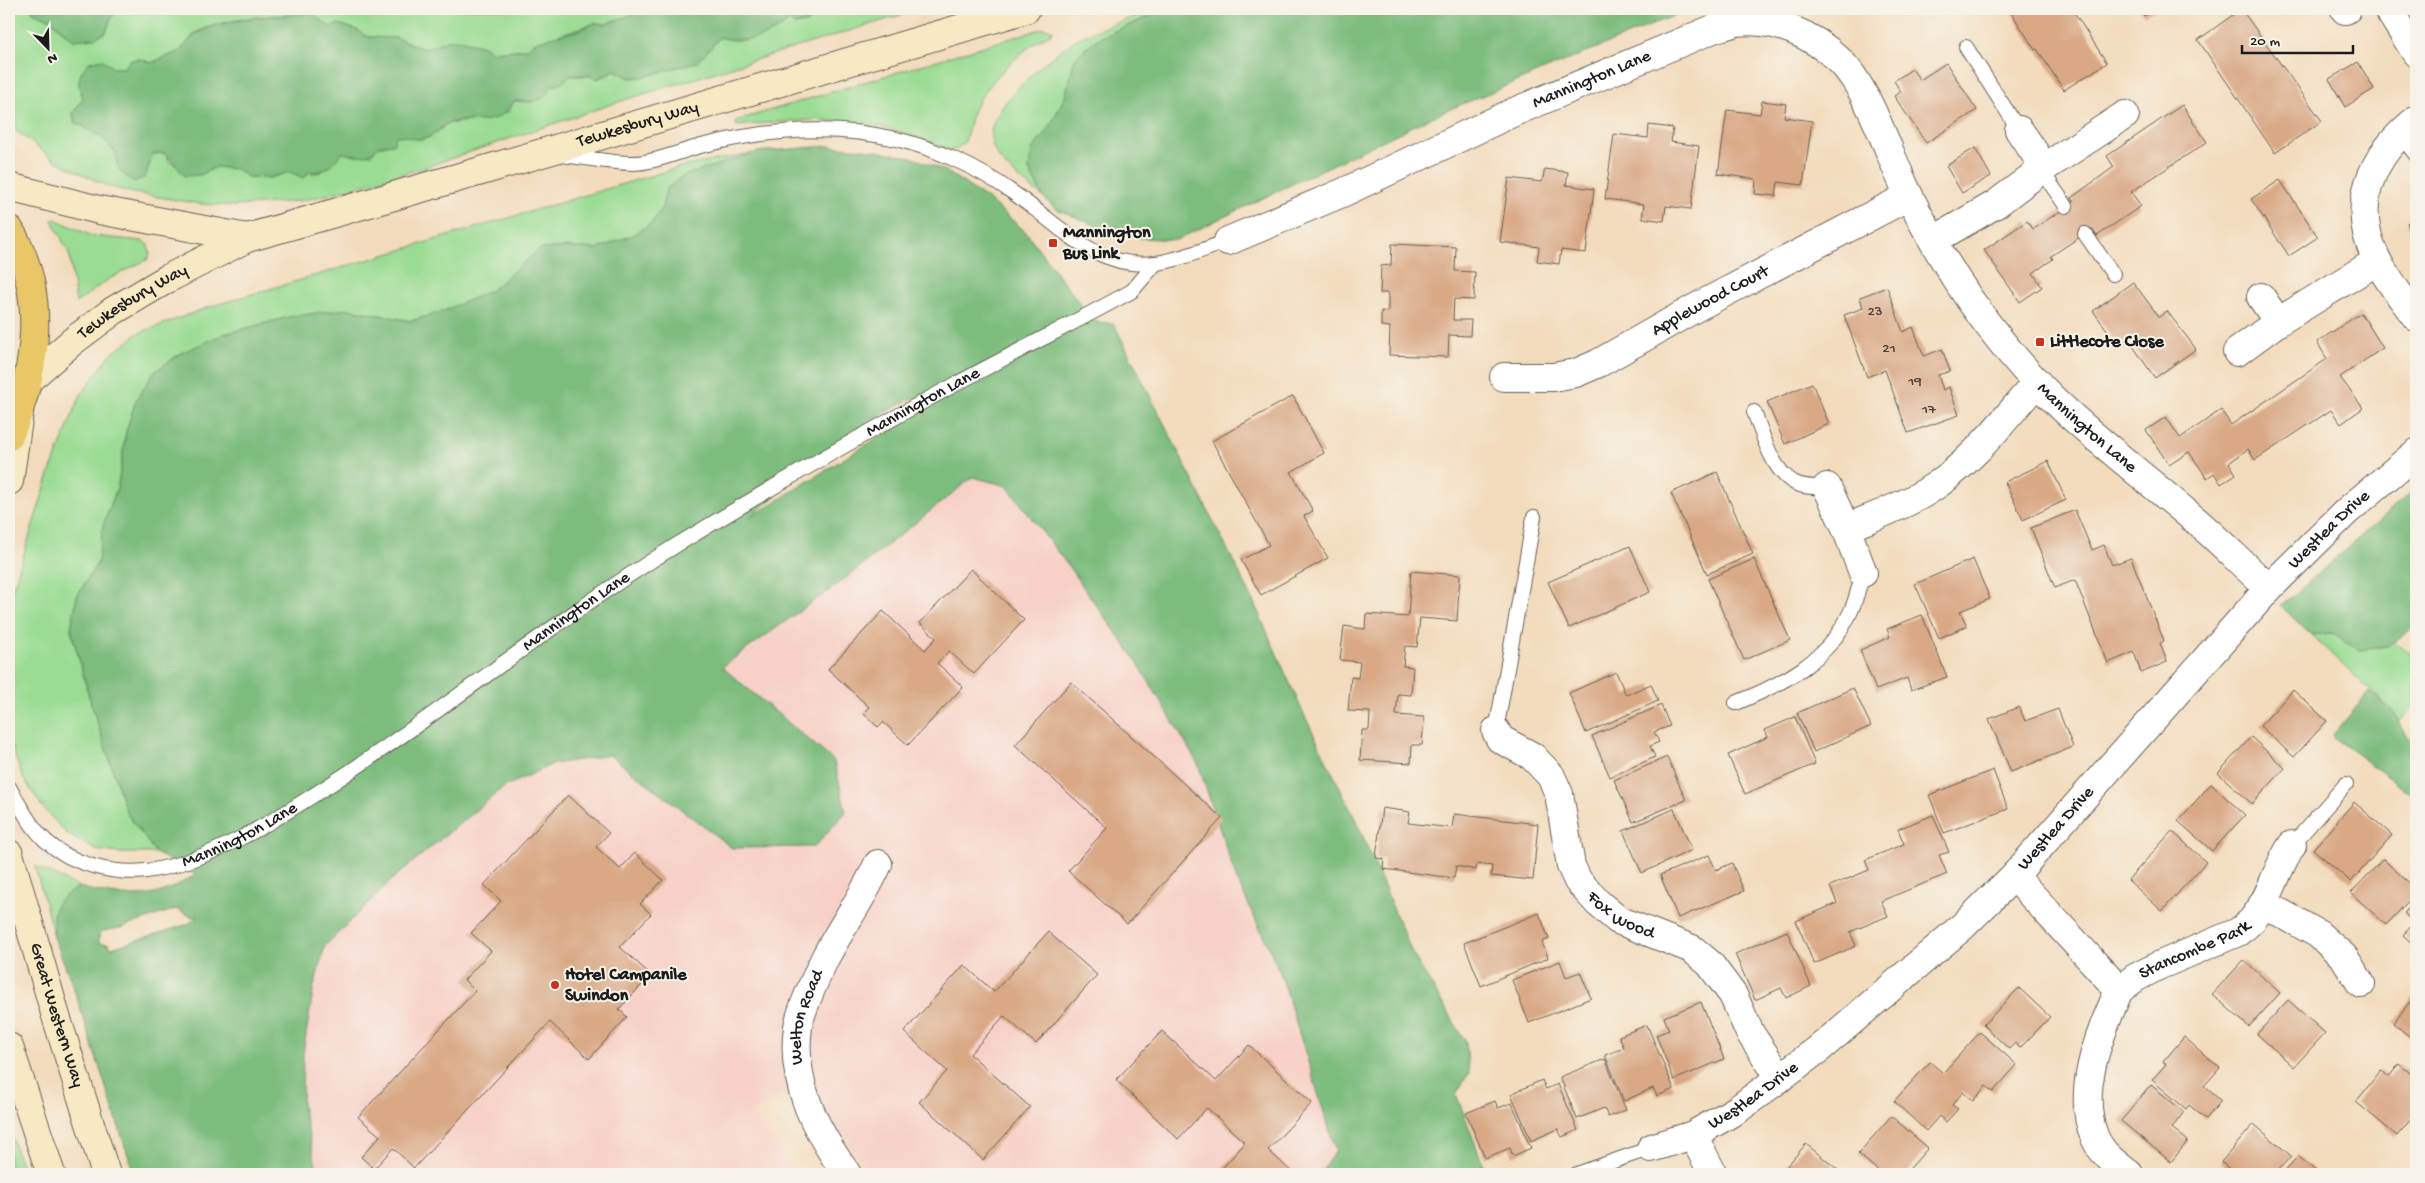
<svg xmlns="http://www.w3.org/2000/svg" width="2425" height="1183" font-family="'Gochi Hand',sans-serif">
	<rect width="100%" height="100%" fill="#f7f3e8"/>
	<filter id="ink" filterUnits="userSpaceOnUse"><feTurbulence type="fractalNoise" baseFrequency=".02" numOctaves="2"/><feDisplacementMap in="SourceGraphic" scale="10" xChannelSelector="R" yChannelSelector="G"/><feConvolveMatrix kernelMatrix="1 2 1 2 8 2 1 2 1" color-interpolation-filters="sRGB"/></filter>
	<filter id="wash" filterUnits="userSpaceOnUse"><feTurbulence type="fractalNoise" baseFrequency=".0096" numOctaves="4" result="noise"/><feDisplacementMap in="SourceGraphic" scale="20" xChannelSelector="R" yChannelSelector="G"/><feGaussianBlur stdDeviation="1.12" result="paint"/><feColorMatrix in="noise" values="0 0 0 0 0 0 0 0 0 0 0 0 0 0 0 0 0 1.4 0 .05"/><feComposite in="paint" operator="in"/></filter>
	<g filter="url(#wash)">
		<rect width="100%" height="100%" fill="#f3dcbd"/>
		<polygon fill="#f7d1c8" points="972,477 1007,486 1063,559 1136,660 1198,764 1236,878 1280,972 1336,1151 1318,1174 874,1174 836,1133 812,1076 752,1112 797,1174 318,1174 302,1105 303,1053 314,986 325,946 396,876 504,787 552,764 610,755 640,706 846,578"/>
		<g fill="#9adc93" stroke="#5b7c58">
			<path d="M9,9h23l1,3 17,7 16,16 40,-3 5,-14 7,-9h531l-44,15 -10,-1 -61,20 -8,6 -32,3 -13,-7 -33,-5 -24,9 -27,-11 -30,-1 -10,-7 -18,-5 -9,2c-25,-22 -105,-9 -133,5 -7,4 -11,15 -18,19 -7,6 -20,8 -28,12l-10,-4 -11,1 -6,8h-11l-11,-8 -21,32 2,6 -10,15 1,9c15,7 40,17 43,34l32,9 4,-11 12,-1 5,9 30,13 16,-8 20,2 12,8 21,1 21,-6 28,1 8,-4 16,-16 30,1 6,-8h6c4,-3 8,-8 12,-10 17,-7 25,16 50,-12l22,-3 41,-10 5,-10 18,2 19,-18h7l11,-9h38l7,-6 16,8 32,-6 46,-21 12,-14c24,-2 50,1 69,-16l6,4c15,-2 15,-6 26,-10 9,-4 18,0 26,-6h74l-303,93 -201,68 -90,25 -29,6 -63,5 -35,-2 -66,-11 -27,-7 -51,-25 -47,-36z"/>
			<path d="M1166,9l-69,30 -22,19 -10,39 -16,31 -17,22 -3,20 14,27c-19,-16 -49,-33 -52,-59 -4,-30 61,-84 85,-98 18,-10 71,-29 90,-31z"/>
			<path d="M1044,28l9,2 -1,3c-29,14 -66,50 -79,79 -4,10 -5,20 -8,30l-10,8h-7c-75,-35 -131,-33 -211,-24l-2,-5z"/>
			<polygon points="764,151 683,176 666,189 662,208 651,224 630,236 597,249 568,247 522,264 508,278 490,291 441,312 411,321 349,309 293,316 224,334 136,400 126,432 118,485 103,529 98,562 77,596 71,629 90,700 127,814 156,853 119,853 96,850 67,834 44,809 23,778 9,739 9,601 49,474 80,396 109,356 137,334 209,307 680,167"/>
			<polygon points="55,219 92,236 142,241 148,245 150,253 148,259 109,279 76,303 69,253 52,220"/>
			<polygon points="2332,633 2358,650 2386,647 2393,641 2416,658 2416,704 2398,722 2393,712 2311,635"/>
			<path d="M35,866l44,21c-24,14 -27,23 -25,50z"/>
			<polygon points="9,1129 24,1174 9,1174"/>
		</g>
		<g fill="#7bbc7d" stroke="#4c6c4c" fill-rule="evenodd">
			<polygon points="32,9 118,9 111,18 106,32 95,38 73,40 50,19 33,12"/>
			<path d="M649,9h198c-7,6 -17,2 -26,6 -11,4 -11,8 -26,10l-6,-4c-18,16 -47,24 -69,16l-23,25 -54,15 -13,1 -16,-8 -16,9 -10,-4 -19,1c-7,10 -14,6 -20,12v5c-12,12 -20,7 -35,8 -18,30 -40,15 -65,22 -9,3 -15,14 -26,16 -9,2 -18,-5 -27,-3l-3,8 -15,2c-10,14 -20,9 -36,7 -9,10 -17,21 -32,19l-7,6 -13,-6 -21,6 -21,-1 -12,-8 -20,-2 -16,8 -15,1 -20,-23 -12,1 -8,23 -11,5c-11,-7 -20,-14 -17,-28l-14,-16 -28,-16 -2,-8 10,-16c-7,-15 -5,-23 6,-36l13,-3 11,9h11l6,-8 11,-1 10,4 29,-12 15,-17 20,-9 38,-7 59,-5 18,14 9,-3 18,6 10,7 29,1 28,11 24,-9h11l22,5 13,7 32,-3 8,-6 17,-6 27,-7 17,-7 10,1z"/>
			<polygon points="1166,9 1690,9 1434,116 1176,240 1141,238 1107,230 1056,209 1043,197 1029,170 1032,150 1049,128 1065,97 1075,58 1097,39"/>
			<path d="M827,146l37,3 47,8 35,14 43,29 37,32 67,89 21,3 138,274 48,108 59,121 53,126 54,89 3,31 -13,21 31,80h-169l18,-23 -56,-179 -44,-94 -38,-114 -62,-104 -73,-101 -56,-73 -34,-9 -127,101 -124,89 112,94 12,51 -32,35 -82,1 -122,-93 -57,9 -49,23 -108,89 -71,70 -11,40 -11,67 -1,52 16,69h-184l-61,-188 -19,-49 -1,-22 3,-10 8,-9 15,-9c26,7 59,14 85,4 11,-4 21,-11 32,-16l-40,-22 -29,-39 -37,-114 -19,-71 6,-33 21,-34 5,-37 15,-40 8,-53 10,-32 18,-28 27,-19 43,-19 69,-18 56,-7 62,12 30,-9 49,-21 50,-42 28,-2 29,2 33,-13 21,-12 11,-16 4,-19 17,-13 74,-24zM973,381l-63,36 -162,102 66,-57 65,-47 32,-16zM176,909l16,8h6l-10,7 -77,24 -2,-4 -10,-1v-9l4,-3 17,-3z"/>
			<polygon points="2416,488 2416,626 2386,647 2358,650 2332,633 2311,635 2281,606"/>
			<polygon points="2369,692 2393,712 2406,734 2416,745 2416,797 2332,736"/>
		</g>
		<g id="blocks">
			<g fill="#d9a986">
				<polygon points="2009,9 2072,9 2107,63 2064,90 2037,49 2035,50"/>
				<polygon points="2140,9 2156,9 2144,16"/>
				<polygon points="2241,9 2322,121 2275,153 2198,40"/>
				<polygon points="2358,62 2374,89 2345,107 2329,79"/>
				<polygon points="1946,63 1977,110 1926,143 1894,96 1901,92 1894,81 1912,69 1920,80"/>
				<polygon points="1762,101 1786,104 1784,117 1812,121 1803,185 1778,182 1776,196 1755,194 1756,179 1718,174 1727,110 1760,114"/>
				<polygon points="2182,105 2207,142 2131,192 2141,206 2097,236 2092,229 2051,256 2053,259 2033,273 2042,287 2020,302 1984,250 2027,221 2033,229 2074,202 2071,198 2114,167 2107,156"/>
				<polygon points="1649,125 1673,128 1671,142 1699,146 1691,209 1666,206 1664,221 1642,218 1644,204 1605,199 1614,134 1648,138"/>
				<polygon points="1975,148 1991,176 1962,193 1946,166"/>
				<polygon points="1545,169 1568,172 1566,185 1594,189 1586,253 1561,250 1559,264 1537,261 1539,247 1500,242 1509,178 1542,182"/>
				<polygon points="2280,180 2318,237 2289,256 2251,199"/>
				<polygon points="2416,217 2416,239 2407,223"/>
				<polygon points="1392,244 1456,247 1455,271 1475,272 1474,300 1454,299 1453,320 1471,320 1470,336 1449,335 1448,357 1389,355 1390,327 1381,326 1381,311 1388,312 1388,293 1380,293 1381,266 1391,265"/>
				<polygon points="2133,282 2159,317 2167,311 2196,349 2155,378 2128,339 2119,346 2093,311"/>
				<polygon points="1887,287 1903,332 1913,327 1924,356 1942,349 1950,371 1938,375 1943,390 1949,387 1959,415 1908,433 1885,370 1867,377 1844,315 1863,308 1860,297"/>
				<polygon points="2361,313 2383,348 2340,377 2363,408 2341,424 2331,410 2255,460 2248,449 2229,463 2236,474 2221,484 2214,473 2207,478 2189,452 2169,465 2146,430 2166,417 2180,438 2221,410 2231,425 2327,359 2317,342"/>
				<polygon points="1812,383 1829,424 1785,444 1767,402"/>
				<polygon points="1293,396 1324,453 1291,472 1313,511 1304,516 1328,558 1261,595 1241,560 1269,545 1212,441"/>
				<polygon points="2048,461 2066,500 2023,520 2005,482"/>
				<polygon points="1717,472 1753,554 1707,574 1671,493"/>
				<polygon points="2075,510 2092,550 2104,545 2112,565 2131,558 2164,641 2160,643 2167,662 2141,673 2134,652 2108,663 2075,580 2055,588 2031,528"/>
				<polygon points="1630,546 1650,592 1569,628 1548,582"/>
				<polygon points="1754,559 1790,640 1744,660 1708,579"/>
				<polygon points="1973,559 1990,599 1960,611 1967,626 1939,638 1915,584"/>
				<polygon points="971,569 1024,620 974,674 949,651 937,663 963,687 908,745 883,722 878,727 863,713 869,707 828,669 883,611 925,650 936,638 920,623"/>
				<polygon points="1411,571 1460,575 1457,621 1420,618 1417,647 1405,646 1403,666 1413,667 1411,695 1398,694 1396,715 1424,717 1422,745 1412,745 1411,763 1360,760 1362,730 1369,730 1370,712 1348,711 1351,677 1358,678 1360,662 1340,660 1344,626 1365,629 1366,614 1408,617"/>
				<polygon points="1922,615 1947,677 1911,690 1907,678 1876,690 1860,650 1890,637 1887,629"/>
				<polygon points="1616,672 1626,695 1651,684 1658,701 1586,733 1569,693"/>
				<polygon points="1071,682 1222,818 1127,924 1068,871 1107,828 1015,745"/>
				<polygon points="1853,688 1871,726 1814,752 1797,713"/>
				<polygon points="2293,690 2327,721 2294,757 2260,726"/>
				<polygon points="1661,705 1670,726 1654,732 1659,742 1650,746 1655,757 1610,777 1592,736"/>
				<polygon points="2019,707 2025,721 2058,709 2073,747 2011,772 1989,719"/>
				<polygon points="1795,717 1815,764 1745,794 1728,755 1768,737 1765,730"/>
				<polygon points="2251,737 2285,768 2252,804 2218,773"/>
				<polygon points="1667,757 1686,800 1633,822 1614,780"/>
				<polygon points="1993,770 2008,809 1944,833 1929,795"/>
				<polygon points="2211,784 2245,815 2212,851 2178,821"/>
				<polygon points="568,795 609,833 596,847 620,869 635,853 663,880 640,904 651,914 620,947 651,975 619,1009 627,1017 589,1059 550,1022 414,1168 393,1148 374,1169 361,1157 380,1136 358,1117 475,991 464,980 491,951 471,933 501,901 484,885"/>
				<polygon points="2354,802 2392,835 2351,882 2313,849"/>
				<polygon points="1382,808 1410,812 1408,823 1452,828 1454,814 1538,824 1533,880 1491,876 1492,866 1477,864 1476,870 1456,866 1454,878 1383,869 1384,859 1376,858"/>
				<polygon points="1674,809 1692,850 1642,873 1623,831"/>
				<polygon points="1933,815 1949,852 1939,855 1947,874 1881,901 1888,916 1850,932 1856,946 1814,964 1796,921 1837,903 1830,886 1869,870 1865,860 1904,844 1898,829"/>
				<polygon points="2172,831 2206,862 2162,911 2128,880"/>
				<polygon points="1709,855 1716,870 1732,863 1744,891 1678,918 1660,875"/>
				<polygon points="2383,859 2416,889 2416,893 2386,925 2351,893"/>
				<polygon points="2416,901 2416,947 2403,935 2414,923 2404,913"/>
				<polygon points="1539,913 1549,939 1542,942 1548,958 1481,986 1464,943"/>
				<polygon points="1787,931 1811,986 1786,998 1781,988 1755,1000 1735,954"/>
				<polygon points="1048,932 1097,975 1036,1044 1004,1016 970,1054 1030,1107 983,1160 919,1102 947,1071 904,1032 964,965 994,992"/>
				<polygon points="2244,960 2280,993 2249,1027 2212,994"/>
				<polygon points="1560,961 1566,977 1580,972 1591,998 1529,1023 1512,980"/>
				<polygon points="2019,988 2050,1017 2020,1048 2015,1043 2009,1049 1983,1025"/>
				<polygon points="2416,994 2416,1042 2393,1023"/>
				<polygon points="2288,1000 2325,1033 2294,1067 2257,1034"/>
				<polygon points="1701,1002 1724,1059 1674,1080 1656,1035 1669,1030 1664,1017"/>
				<polygon points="1647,1025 1674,1089 1657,1096 1653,1088 1624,1101 1605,1055 1624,1048 1619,1036"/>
				<polygon points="1162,1031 1216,1081 1249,1045 1312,1103 1268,1150 1294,1174 1217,1174 1245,1143 1207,1108 1178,1139 1116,1080"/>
				<polygon points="1980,1032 2017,1065 1993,1092 1986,1086 1973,1101 1963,1092 1952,1105 1958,1109 1946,1122 1939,1116 1926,1131 1894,1101 1930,1062 1943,1073"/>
				<polygon points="2184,1037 2220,1068 2204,1086 2221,1101 2206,1119 2189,1105 2186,1109 2152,1080 2166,1064 2163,1062"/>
				<polygon points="1605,1059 1626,1110 1608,1117 1604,1108 1577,1119 1560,1077"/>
				<polygon points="2399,1064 2416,1078 2416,1113 2397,1136 2356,1102 2381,1070 2389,1077"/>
				<polygon points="1542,1080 1546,1089 1558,1084 1578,1130 1562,1137 1558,1129 1531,1141 1511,1094"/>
				<polygon points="2151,1085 2184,1112 2172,1128 2188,1141 2171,1162 2121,1121"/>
				<polygon points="1495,1101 1498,1108 1512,1103 1531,1148 1513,1156 1510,1148 1485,1158 1466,1113"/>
				<polygon points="1891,1116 1928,1148 1905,1174 1882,1174 1858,1154"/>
				<polygon points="2254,1124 2291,1156 2275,1174 2236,1174 2221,1162"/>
				<polygon points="1806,1144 1843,1174 1780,1174"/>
				<polygon points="2298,1156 2319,1174 2282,1174"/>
			</g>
		</g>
	</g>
	<g filter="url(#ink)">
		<use href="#blocks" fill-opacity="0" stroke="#675f54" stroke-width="1"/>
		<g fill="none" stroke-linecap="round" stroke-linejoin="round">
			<defs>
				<g id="service">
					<polyline points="1966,47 2019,130"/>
					<polyline points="2400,135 2416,155"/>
					<path d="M560,155c24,2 48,8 72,8 24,0 50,-13 73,-18 61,-15 129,-21 191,-6 38,9 80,28 113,51 46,30 85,81 147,73 24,-3 49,-14 72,-22"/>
					<polyline points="2041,170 2066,206"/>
					<polyline points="2085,234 2113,274"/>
					<path d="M1754,412c9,22 17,57 39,70 10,6 23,5 34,5"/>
					<path d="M1736,703c46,-19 92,-42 114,-90 6,-12 9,-27 13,-40"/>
					<polyline points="1496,731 1534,517"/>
					<path id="s1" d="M9,787c11,19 21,39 37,54 25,23 67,34 100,30 61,-7 134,-54 185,-87 117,-76 225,-165 344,-238 92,-56 186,-111 281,-162 59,-32 118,-61 176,-93l24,-28"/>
					<polyline points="2292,845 2346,784"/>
					<polyline points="1577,1174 1651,1148"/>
				</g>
				<g id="minor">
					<polyline points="2388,9 2416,53"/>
					<polyline points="2345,10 2347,9"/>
					<path d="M2416,120c-45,36 -67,85 -39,140 10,20 26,39 39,57"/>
					<polyline points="2019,130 2045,168"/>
					<polyline points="1934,240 1996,204 2041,170 2125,115"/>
					<path id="s2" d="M1228,241l114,-48 172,-81 199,-83c8,-2 16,-5 24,-7 37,-5 76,13 102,38 30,28 51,98 70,136 18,36 39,72 61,104 29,41 61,80 98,113 43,39 90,75 134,113 23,20 44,42 67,62"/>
					<polyline points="2261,297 2278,322"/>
					<polyline points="2237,352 2278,322 2377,261"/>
					<path id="s3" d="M1504,377h49l23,-4 23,-10 98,-56 212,-111"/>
					<path d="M1827,487l19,41c27,-11 55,-21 80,-36 44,-27 77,-71 111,-110"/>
					<polyline points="1846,528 1863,573"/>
					<path id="s4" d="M1496,731l4,8 32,17 19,20 8,18 12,72 7,15 20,22 20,17 74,29 18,15 23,31 17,38 30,45"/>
					<path d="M2014,876l105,114c-19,44 -44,101 -24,148 7,16 21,26 34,36"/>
					<polyline points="2263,903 2318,934 2344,957 2361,984"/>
					<path id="s5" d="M2119,990l16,-12 23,-12 80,-34c5,-4 11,-8 15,-13 18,-21 23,-51 39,-74"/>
					<polyline points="1693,1135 1713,1174"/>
					<path id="s6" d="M1651,1148l42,-13 45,-26 82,-61 143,-122 51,-50 255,-288 78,-77 69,-58"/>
					<path id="s7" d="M847,1174c-31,-43 -57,-92 -49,-147 2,-15 19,-52 26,-67 17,-33 39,-62 54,-96"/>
				</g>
				<g id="secondary">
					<polyline points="9,187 99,210 247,238"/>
					<path id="s8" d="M28,380l45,-39 40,-30 54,-32 80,-41 241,-69 538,-160"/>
					<polyline points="9,481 19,413"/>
					<path id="s9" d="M9,854l46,159 51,161"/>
					<polyline points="9,1047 51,1174"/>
				</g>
				<path id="primary" d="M9,229c39,64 28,141 0,207"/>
			</defs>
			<use href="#service" stroke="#675f54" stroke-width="16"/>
			<use href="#minor" stroke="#675f54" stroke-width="30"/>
			<use href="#secondary" stroke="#675f54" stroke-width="30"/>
			<use href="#primary" stroke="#675f54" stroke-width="30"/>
			<use href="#service" stroke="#fff" stroke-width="14"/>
			<use href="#minor" stroke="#fff" stroke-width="28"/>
			<use href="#secondary" stroke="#f6e9c3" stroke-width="28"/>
			<use href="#primary" stroke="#e9c769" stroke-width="28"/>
		</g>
	</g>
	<g fill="#c8321e" stroke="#f7f3e8" stroke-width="2">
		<rect x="1048" y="238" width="10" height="10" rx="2.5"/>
		<rect x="2035" y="337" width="10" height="10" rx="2.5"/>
		<circle cx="555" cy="985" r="5"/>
	</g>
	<g text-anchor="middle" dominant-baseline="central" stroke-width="4" stroke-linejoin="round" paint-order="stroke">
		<g font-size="15" fill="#4b3f36">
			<text x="1875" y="312">23</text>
			<text x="1889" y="349">21</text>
			<text x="1915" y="382">19</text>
			<text x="1929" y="410">17</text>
		</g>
		<g font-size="18" fill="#1c1c1c" stroke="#f7f3e8">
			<text stroke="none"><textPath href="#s2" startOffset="398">Mannington Lane</textPath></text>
			<text stroke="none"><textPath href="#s8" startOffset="669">Tewkesbury Way</textPath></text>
			<text stroke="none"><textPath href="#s3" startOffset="225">Applewood Court</textPath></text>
			<text stroke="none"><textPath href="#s8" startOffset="131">Tewkesbury Way</textPath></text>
			<text stroke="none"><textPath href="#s1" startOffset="1084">Mannington Lane</textPath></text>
			<text stroke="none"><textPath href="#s2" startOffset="1115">Mannington Lane</textPath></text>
			<text stroke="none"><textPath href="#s6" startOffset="926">Westlea Drive</textPath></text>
			<text stroke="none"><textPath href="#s1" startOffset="679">Mannington Lane</textPath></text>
			<text stroke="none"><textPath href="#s6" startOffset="521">Westlea Drive</textPath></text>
			<text stroke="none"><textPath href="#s1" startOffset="274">Mannington Lane</textPath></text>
			<text stroke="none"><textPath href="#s4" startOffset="238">Fox Wood</textPath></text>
			<text stroke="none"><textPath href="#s5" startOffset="86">Stancombe Park</textPath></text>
			<text stroke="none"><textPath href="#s9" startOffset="168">Great Western Way</textPath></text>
			<text stroke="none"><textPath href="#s7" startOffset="170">Welton Road</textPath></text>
			<text stroke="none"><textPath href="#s6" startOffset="116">Westlea Drive</textPath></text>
		</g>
		<g font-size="18" font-weight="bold" fill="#1c1c1c" stroke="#f7f3e8" text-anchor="start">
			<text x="1063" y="233">Mannington<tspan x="1063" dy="21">Bus Link</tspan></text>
			<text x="2050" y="342">Littlecote Close</text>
			<text x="565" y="975">Hotel Campanile<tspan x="565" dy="21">Swindon</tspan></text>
		</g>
	</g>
	<rect width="2425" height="1183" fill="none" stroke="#f7f3e8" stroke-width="30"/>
	<g transform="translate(48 48) rotate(157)" stroke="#f7f3e8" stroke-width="4" paint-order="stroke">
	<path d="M0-4L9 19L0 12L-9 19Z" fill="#1c1c1c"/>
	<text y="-8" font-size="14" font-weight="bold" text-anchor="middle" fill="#1c1c1c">N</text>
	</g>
	<path d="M2242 45v8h111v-8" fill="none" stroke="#1c1c1c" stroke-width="2.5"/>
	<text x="2250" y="45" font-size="15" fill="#1c1c1c" stroke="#f7f3e8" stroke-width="4" paint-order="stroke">20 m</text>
</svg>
